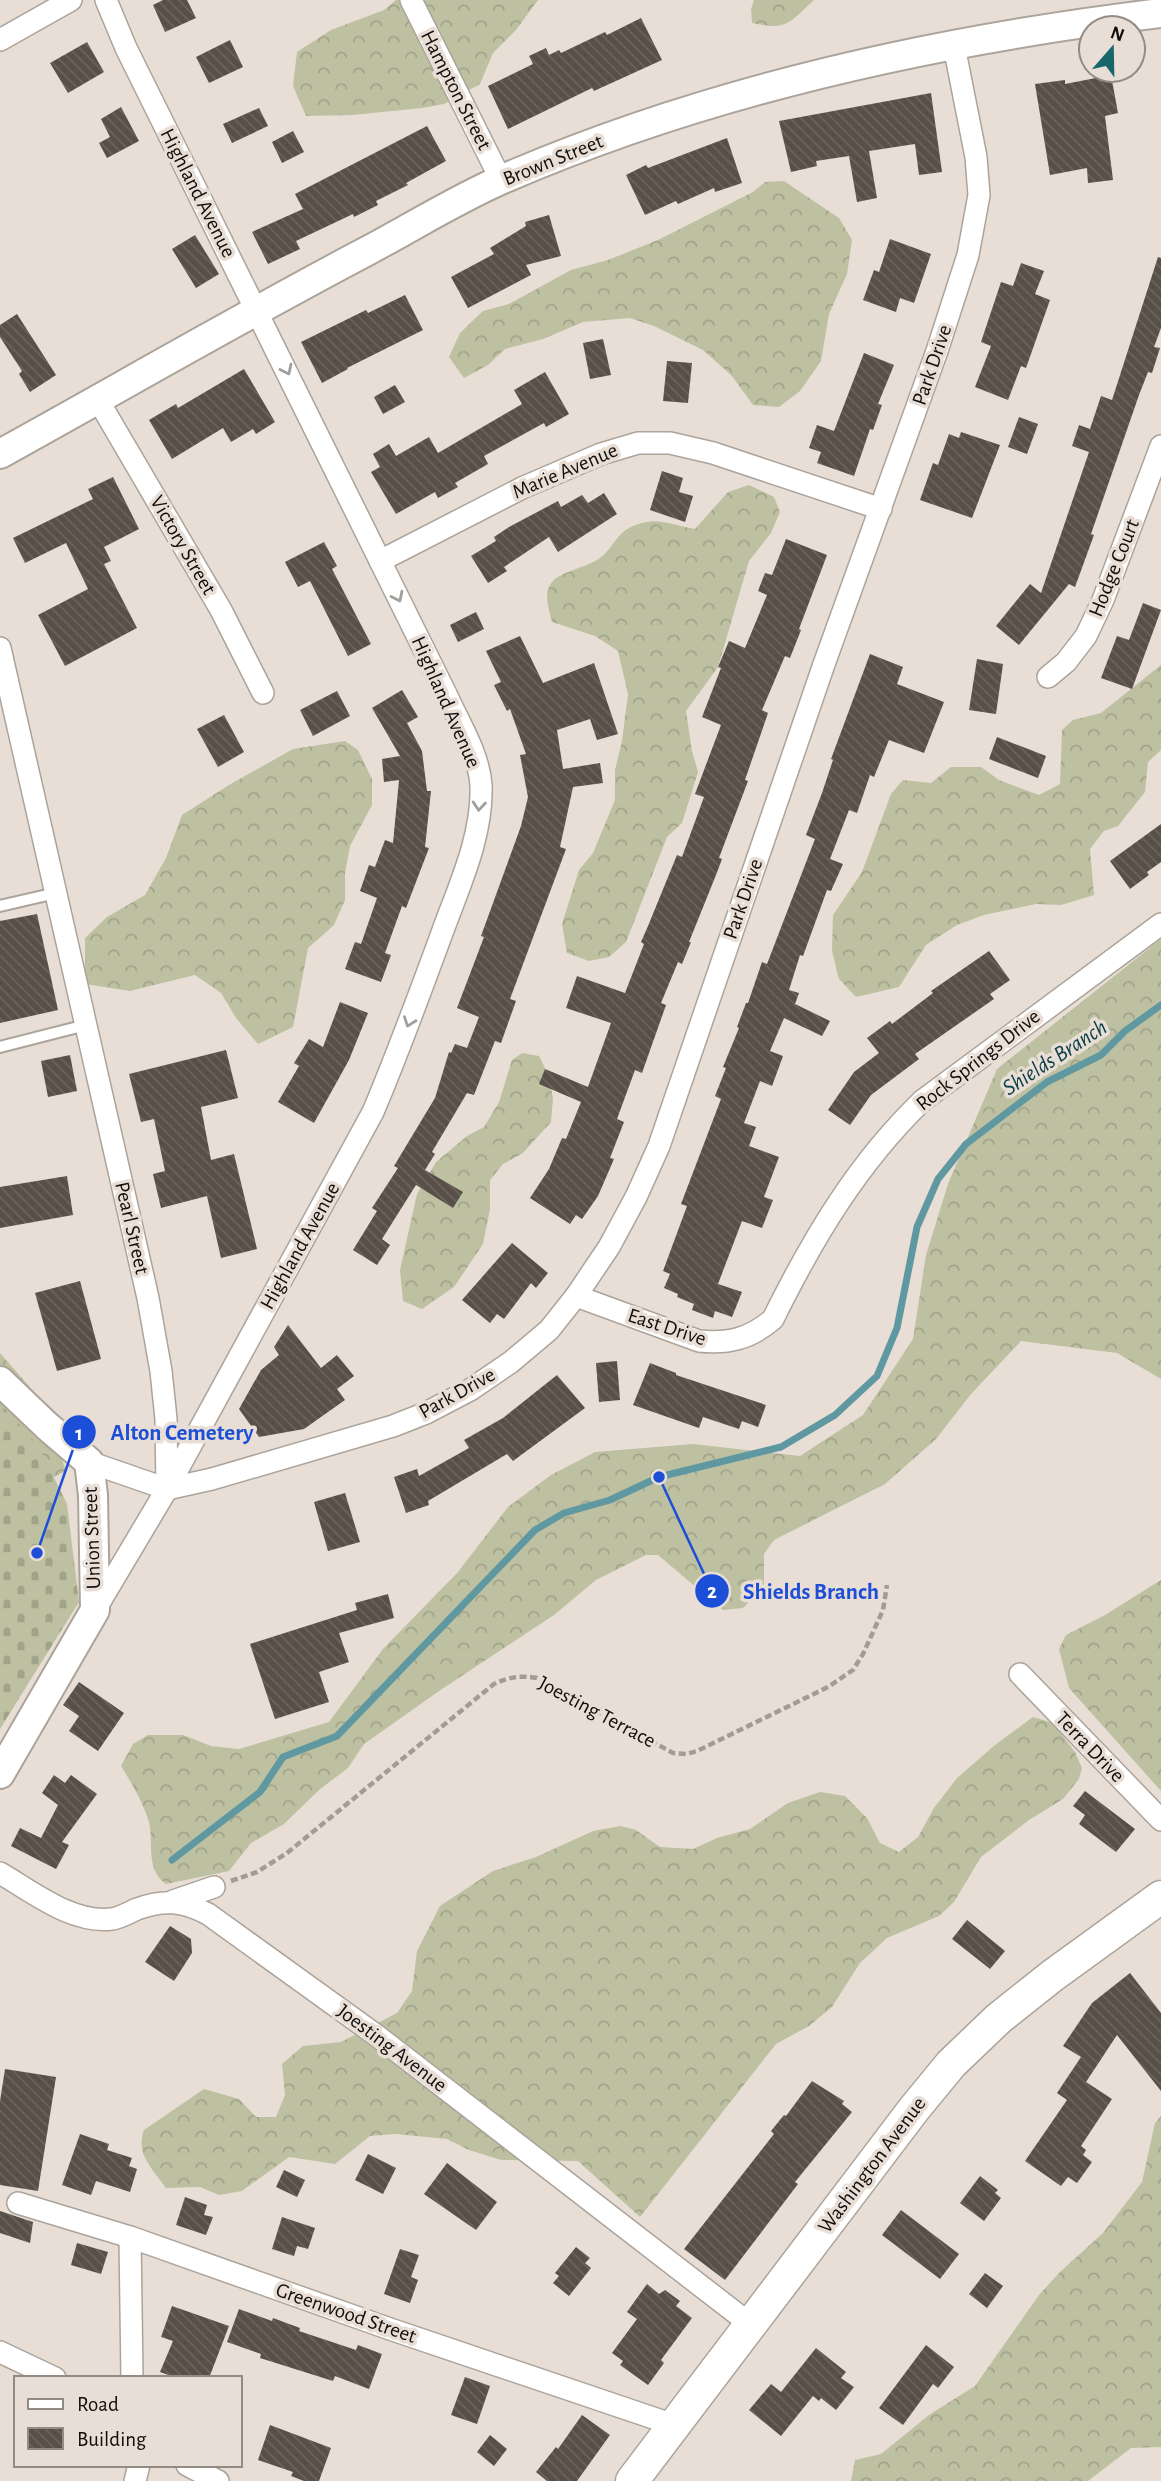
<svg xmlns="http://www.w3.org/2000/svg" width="1161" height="2481" font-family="'Alegreya Sans',sans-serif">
	<defs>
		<pattern id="forest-crowns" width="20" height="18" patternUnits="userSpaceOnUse" patternTransform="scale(1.75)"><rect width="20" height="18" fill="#bdc0a1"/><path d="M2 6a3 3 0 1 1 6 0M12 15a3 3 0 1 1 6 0" fill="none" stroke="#a1a489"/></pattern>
		<pattern id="cemetery-stones" width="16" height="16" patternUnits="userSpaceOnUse" patternTransform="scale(1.75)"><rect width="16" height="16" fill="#bdc0a1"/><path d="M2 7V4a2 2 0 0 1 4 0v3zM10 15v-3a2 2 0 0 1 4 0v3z" fill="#a1a489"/></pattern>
		<pattern id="building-back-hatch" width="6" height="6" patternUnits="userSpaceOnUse" patternTransform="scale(1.75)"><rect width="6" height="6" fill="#574f48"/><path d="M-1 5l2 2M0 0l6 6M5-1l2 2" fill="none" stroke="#6a645e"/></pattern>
	</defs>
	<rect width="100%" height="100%" fill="#e8ded5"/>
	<g fill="url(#forest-crowns)">
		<polygon points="396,0 538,0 516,30 493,53 480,84 444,104 422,108 353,115 306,116 293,86 297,52 331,30 384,10"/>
		<path d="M754,0h60c-25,23 -27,31 -62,23l-1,-14z"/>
		<polygon points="784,181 839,218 852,240 847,274 829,314 821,361 800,391 779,407 753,405 732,376 703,350 654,326 630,318 583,322 543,339 505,349 488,365 464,378 449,357 460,333 483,311 509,304 571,270 608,260 658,240 753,192 765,182"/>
		<path d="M749,485l25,12 6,15 -9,21 -22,28 -31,106 -32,44 6,40 6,21 -16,51 -15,14 -41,105 -17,15 -20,4 -22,-8 -5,-29 17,-54 14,-17 22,-53v-30l7,-29 6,-47 -10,-43 -23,-15 -43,-14c-3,-14 -10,-29 1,-41 8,-9 33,-14 44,-21 20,-13 17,-32 50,-38 14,-3 33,5 48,7l33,-37z"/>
		<polygon points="1161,665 1161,750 1148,762 1145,792 1118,826 1104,831 1090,849 1094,895 1061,905 1036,904 984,915 957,925 926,945 899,987 856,997 839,979 832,951 833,915 862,872 891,794 903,780 931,783 951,767 981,767 999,780 1039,795 1060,784 1062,730 1073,720 1101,713"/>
		<polygon points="345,741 358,750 372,779 372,805 350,846 345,873 345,900 334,925 308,948 293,1027 258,1044 236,1018 221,993 195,975 130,991 85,984 85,938 107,917 145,895 166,858 182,815 229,785 293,749"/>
		<path d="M1161,939v440l-44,-26 -96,-12 -50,53 -35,45 -51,45 -111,56 -10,14v33l-21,21 -20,2 -65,-55h-12l-50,25 -42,35 -112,74 -78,55 -16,24 -29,22 -35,34 -33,19 -22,28 -63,13c-21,-15 -12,-40 -17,-62 -6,-20 -17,-38 -28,-56l12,-22 15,-9h35l28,11 28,3 90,-27 54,-73 75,-77 50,-65 43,-32 44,-23 98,-8 107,12 63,-41 50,-76 13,-84 22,-71 49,-115z"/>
		<polygon points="522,1053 539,1056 548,1074 553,1098 551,1122 523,1153 503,1164 490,1180 490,1209 483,1244 454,1287 422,1309 403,1301 400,1270 417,1194 436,1162 467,1136 484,1127 499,1102 512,1060"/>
		<polygon points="0,1353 42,1401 66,1471 54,1477 0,1474"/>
		<polygon points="1161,1580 1161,1791 1069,1688 1059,1649 1066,1635 1105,1615"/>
		<path d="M1033,1717l20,6 22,29 7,16 -3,11 -16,20 -34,21 -48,37 -27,45 -15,14 -52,22 -27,25 -28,44 -23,19 -33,18 -136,173 -62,-56 -77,-1 -32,-10 -22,-11 -51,-5 -26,2 -35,28 -46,-7 -47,34 -23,4 -19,-8 -34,1c-13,-19 -31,-34 -22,-58l60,-41 35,10 17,18h20l9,-22 -3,-31 21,-18 38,-4 56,-29 15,-22 5,-40 23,-45 53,-35 43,-14 57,-26 28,-5 15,4 24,17 33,2 24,-11 33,-9 38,-26 32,-11 25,4 22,22 13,25 19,9 19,-15 16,-29 23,-30 38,-33z"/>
		<polygon points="1161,2116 1161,2447 1131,2448 1088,2481 851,2481 855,2460 881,2454 929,2415 975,2386 1039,2295 1060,2272 1103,2233 1142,2182 1155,2123"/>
	</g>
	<polygon fill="url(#cemetery-stones)" points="0,1404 38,1445 67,1504 79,1602 0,1729"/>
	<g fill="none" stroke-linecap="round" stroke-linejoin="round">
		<polyline stroke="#6098a1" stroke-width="7" points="172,1860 260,1792 283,1757 337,1736 535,1530 564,1513 610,1500 659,1477 781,1447 835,1415 877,1376 897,1328 917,1227 938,1179 966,1144 1047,1082 1101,1055 1125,1031 1161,1005"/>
	</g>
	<g fill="url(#building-back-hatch)">
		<polygon points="163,0 187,0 196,18 165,32 153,5"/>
		<polygon points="641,18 662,60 594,91 592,88 508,129 488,86 533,64 529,56 546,48 549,55 559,50 561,53 605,32 607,35"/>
		<polygon points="230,40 243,67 209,83 196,57"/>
		<polygon points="87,42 104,72 68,93 50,63"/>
		<polygon points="1111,75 1118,113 1105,116 1113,180 1088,183 1087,168 1050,175 1035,84 1065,80 1065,84"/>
		<polygon points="931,93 942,172 919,175 915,144 869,151 877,198 857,202 849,156 816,161 817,166 791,172 779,121"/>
		<polygon points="121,107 139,141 107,158 99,143 110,137 101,119"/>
		<polygon points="259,108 268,126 232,143 223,124"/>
		<polygon points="427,126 446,161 406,183 408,185 376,201 378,205 354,217 353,214 296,241 300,249 268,264 252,232 303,209 295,194"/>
		<polygon points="293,131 304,152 282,163 272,142"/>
		<polygon points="727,138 742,183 715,192 714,188 678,204 676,201 645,215 626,175 646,165 648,168"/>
		<polygon points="549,215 561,256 526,265 531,275 468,308 451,277 494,254 490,248 526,226 525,222"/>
		<polygon points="195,235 219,274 196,288 172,249"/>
		<polygon points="890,239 931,254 914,303 900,298 896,312 863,300 874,270 879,272"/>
		<polygon points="1158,257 1161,258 1161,328 1154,347 1160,348 1152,373 1148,372 1139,395 1091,534 1094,535 1075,587 1069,584 1019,645 996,626 1030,584 1041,593 1089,452 1072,446 1079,425 1090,429 1101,396 1112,400"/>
		<polygon points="1021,263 1044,271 1035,294 1050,300 1026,368 1021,366 1008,400 975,387 991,346 981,342 1001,282 1013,286"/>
		<polygon points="405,295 423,330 347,368 348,369 322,383 301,342 366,310 368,313"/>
		<polygon points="17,314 56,375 30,392 19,374 22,371 0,337 0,325"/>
		<polygon points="603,339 611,375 590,379 583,343"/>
		<polygon points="864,353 894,365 878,404 882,405 873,430 870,429 854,476 817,463 821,452 809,448 817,425 834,431"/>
		<polygon points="667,361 692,363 688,403 663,401"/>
		<polygon points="244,369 275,422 256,434 253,429 231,442 223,428 172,459 149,420 176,404 178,408"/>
		<polygon points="545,372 569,414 546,427 544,423 484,456 488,464 455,483 458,487 438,498 435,492 396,514 371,472 380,467 373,454 389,444 396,456 429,437 438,453 522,404 514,390"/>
		<polygon points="395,385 405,402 383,414 374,397"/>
		<polygon points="1019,417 1038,424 1027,454 1008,447"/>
		<polygon points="961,432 1000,445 972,518 920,500 933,463 938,465 949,434 959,438"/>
		<polygon points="662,471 683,478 679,492 693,496 685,522 650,510"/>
		<polygon points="113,477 139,529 104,547 111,561 104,564 137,628 65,666 38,615 88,589 66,543 25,563 13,538 93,499 88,489"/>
		<polygon points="604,493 617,514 558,552 549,537 504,567 507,571 488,583 471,556 496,541 494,537 509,527 558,501 561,507 582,495 588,503"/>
		<polygon points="786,539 827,555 799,629 801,630 790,658 785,656 762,710 768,713 745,780 748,781 719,858 722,859 716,875 689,942 691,942 682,964 678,962 661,1003 666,1005 642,1073 635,1070 617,1119 624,1122 610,1158 614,1159 598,1196 582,1219 576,1215 570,1224 530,1198 549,1169 562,1138 566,1139 581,1102 539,1084 545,1069 588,1087 611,1023 566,1008 577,976 625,993 644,944 641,942 648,926 677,855 682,857 704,797 695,794 721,725 702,717 721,668 718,667 729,641 745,648 767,595 758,591 765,573 772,575"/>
		<polygon points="324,542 337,566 332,569 371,644 348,656 310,581 298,587 285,562"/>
		<polygon points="1143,603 1161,610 1132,689 1101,678 1117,636 1129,640"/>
		<polygon points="476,612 484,629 458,642 450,625"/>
		<polygon points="520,636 543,683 594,663 618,734 597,740 590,719 557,730 563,769 600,763 603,783 573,787 560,847 566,849 510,999 516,1001 501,1043 495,1041 474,1095 467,1093 432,1152 435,1154 425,1170 463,1192 453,1208 416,1185 382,1239 390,1245 377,1265 353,1250 377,1211 372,1208 398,1168 394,1166 435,1098 449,1052 451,1053 455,1044 467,1048 479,1017 457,1008 484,937 481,936 521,826 528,797 520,755 526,754 510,709 507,711 494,685 501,682 486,651"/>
		<polygon points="870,654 903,667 897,684 944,702 924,753 889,740 874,777 870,775 857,813 849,810 830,859 843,864 831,891 827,890 803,956 800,955 789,990 799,993 795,1004 830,1021 822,1036 784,1018 770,1051 783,1056 772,1086 760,1081 744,1123 756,1127 749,1146 779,1157 764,1197 773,1200 762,1228 742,1221 718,1284 742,1292 732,1317 715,1311 713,1318 692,1310 694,1304 677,1297 678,1294 664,1288 670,1274 663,1271 687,1206 681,1204 721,1099 715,1096 726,1068 723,1067 739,1028 737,1027 746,1003 748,1003 762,962 767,964 815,839 806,835 822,793 833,760 831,759"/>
		<polygon points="977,659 1003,664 996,714 969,710"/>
		<polygon points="402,690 418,717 407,723 422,751 427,791 431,791 425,847 429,848 406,908 402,906 385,953 391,955 381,982 345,969 355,942 361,944 377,898 360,891 369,865 375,867 385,840 393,843 399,780 384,782 382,759 400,756 372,708"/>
		<polygon points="337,691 350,716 313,736 300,710"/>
		<polygon points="224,715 244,752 218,767 197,729"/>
		<polygon points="997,737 1046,756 1038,778 989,759"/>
		<polygon points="1161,824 1161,862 1147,872 1149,875 1130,889 1110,861"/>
		<polygon points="37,914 58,1010 0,1023 0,921"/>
		<polygon points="989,951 1010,980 990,994 994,999 915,1054 919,1059 871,1095 850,1125 828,1110 854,1072 879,1053 867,1038 890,1021 892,1024 933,993 931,991"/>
		<polygon points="340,1002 368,1013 349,1060 314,1123 278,1102 299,1066 294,1063 309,1039 323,1047"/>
		<polygon points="226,1050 238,1098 201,1107 211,1160 234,1154 257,1249 221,1258 207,1196 161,1208 153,1174 165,1171 154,1119 141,1122 129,1074"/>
		<polygon points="70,1055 77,1091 48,1097 41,1061"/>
		<polygon points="67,1176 73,1215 0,1228 0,1187"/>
		<polygon points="512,1243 548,1273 536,1288 531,1283 504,1319 497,1314 490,1323 462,1300"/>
		<polygon points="80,1281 101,1359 57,1371 35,1293"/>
		<polygon points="288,1325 321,1368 337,1355 354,1376 337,1389 345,1400 304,1429 259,1437 239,1409 261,1370 279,1355 274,1347"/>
		<polygon points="617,1361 620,1400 599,1402 596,1363"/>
		<polygon points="650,1363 676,1373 676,1375 766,1405 758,1427 742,1421 739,1429 703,1417 699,1428 633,1405"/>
		<polygon points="557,1375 585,1408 513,1461 507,1454 428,1501 429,1505 406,1513 394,1477 417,1469 419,1476 469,1448 464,1440 503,1418"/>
		<polygon points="345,1493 360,1542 328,1551 314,1502"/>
		<polygon points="388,1594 394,1618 339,1633 349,1662 319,1672 329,1702 275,1719 250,1644 357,1610 355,1603"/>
		<polygon points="79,1682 124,1713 98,1751 69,1731 79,1716 63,1705"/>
		<polygon points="54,1775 65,1783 71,1775 97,1794 62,1842 69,1845 56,1869 11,1846 20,1828 41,1838 58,1805 42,1793"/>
		<polygon points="1085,1791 1135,1829 1116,1852 1079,1824 1085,1815 1073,1806"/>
		<polygon points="967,1920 1005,1951 990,1969 952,1939"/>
		<polygon points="170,1926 191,1939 192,1953 174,1981 145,1962"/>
		<polygon points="1130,1973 1161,2013 1161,2091 1117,2035 1086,2082 1112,2099 1081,2146 1086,2150 1083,2155 1092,2162 1077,2183 1068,2177 1061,2186 1025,2161 1067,2100 1057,2093 1081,2057 1063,2046 1092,2003"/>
		<polygon points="5,2069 56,2077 38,2191 0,2185 0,2101"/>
		<polygon points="812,2081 844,2101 842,2104 852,2112 795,2182 798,2184 725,2280 684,2249 774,2134 771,2131 784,2115 786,2116"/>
		<polygon points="80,2134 109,2144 107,2150 132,2158 129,2166 137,2169 130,2192 96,2181 91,2195 62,2185"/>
		<polygon points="368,2154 396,2168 383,2194 355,2180"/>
		<polygon points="447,2163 497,2202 476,2230 424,2194"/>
		<polygon points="284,2170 305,2180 297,2197 276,2187"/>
		<polygon points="980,2176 998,2190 995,2193 1001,2198 984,2221 960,2203"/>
		<polygon points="185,2197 207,2205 204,2215 213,2217 206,2235 176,2225"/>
		<polygon points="901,2210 959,2254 940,2279 882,2235"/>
		<polygon points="0,2211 33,2222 30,2243 0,2233"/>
		<polygon points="282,2217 315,2228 308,2249 297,2246 294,2256 272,2249"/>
		<polygon points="77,2243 108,2252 101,2274 71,2265"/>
		<polygon points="576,2247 590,2258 585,2263 591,2268 569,2296 553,2283 559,2276 555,2273"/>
		<polygon points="400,2249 419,2255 411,2277 418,2280 410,2303 384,2294"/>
		<polygon points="985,2273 1003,2286 987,2308 969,2294"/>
		<polygon points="647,2284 659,2294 665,2290 680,2301 676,2306 692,2318 661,2360 664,2363 648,2385 620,2365 623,2361 612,2353 637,2319 627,2312"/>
		<polygon points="172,2306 229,2326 209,2378 177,2378 160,2372 173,2341 161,2337"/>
		<polygon points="239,2309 272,2321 273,2318 300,2328 299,2331 356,2350 358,2345 382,2354 369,2389 335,2376 333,2381 260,2358 261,2354 227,2342"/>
		<polygon points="926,2345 954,2367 938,2388 933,2384 903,2425 879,2408"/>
		<polygon points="816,2348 846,2372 841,2378 854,2387 836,2410 821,2398 819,2401 813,2396 781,2436 749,2410 771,2384 781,2392"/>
		<polygon points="465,2377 490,2386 477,2424 451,2415"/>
		<polygon points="582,2415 610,2435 577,2481 547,2481 536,2472 556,2447 558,2449"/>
		<polygon points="270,2425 331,2448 319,2481 304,2481 291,2476 293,2472 258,2460"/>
		<polygon points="490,2435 507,2449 494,2466 477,2452"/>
	</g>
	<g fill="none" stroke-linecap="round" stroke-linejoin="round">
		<defs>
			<g id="service">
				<polyline points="0,906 56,893"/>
				<polyline points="0,1047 86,1025"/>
			</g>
			<g id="minor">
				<path d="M106,0l20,48 321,648c12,27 32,58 34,89 2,51 -22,101 -39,148 -22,60 -44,120 -69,179l-206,377"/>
				<polyline points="411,0 501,180"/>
				<polyline points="0,40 71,0"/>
				<polyline points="98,400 221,610 263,693"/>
				<polyline points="380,561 522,488 601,454 638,443 670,443 713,453 881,509"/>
				<polyline points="0,648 148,1298 161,1371 166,1419 167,1489 95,1610"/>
				<polyline points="1048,677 1066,662 1086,636 1103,600 1161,446"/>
				<path d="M576,1296l123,45c29,3 51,-2 74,-22 40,-81 84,-155 149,-218l239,-177"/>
				<polyline points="89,1462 167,1489"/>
				<polyline points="167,1489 212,1479 393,1426 426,1413 470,1390 511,1362 549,1330 576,1296 609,1247 636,1197 659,1146 823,667 937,351 968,255 979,195 976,157 954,46"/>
				<polyline points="1020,1674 1161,1820"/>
				<path d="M0,1873c33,19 72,51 112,46 8,-1 18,-7 25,-10 27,-10 46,-8 71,5l168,121 374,289"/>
				<polyline points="173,1901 214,1887"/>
				<polyline points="18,2203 130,2237 390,2329 674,2425"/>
				<polyline points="130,2237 132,2378"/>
				<polyline points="0,2352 55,2378"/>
				<polyline points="187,2465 218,2481"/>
				<polyline points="135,2481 139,2465"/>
			</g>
			<g id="tertiary">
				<path d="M0,454c123,-68 245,-139 369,-204 45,-24 88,-51 134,-71 208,-90 434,-139 658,-166"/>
				<polyline points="0,1381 47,1426 89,1462 93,1495 95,1610 0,1774"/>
			</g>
			<polyline id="secondary" points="632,2481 914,2109 951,2064 998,2019 1052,1976 1161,1897"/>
		</defs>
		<use href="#service" stroke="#aca39a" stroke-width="14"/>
		<use href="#minor" stroke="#aca39a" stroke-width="24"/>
		<use href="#tertiary" stroke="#aca39a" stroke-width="32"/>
		<use href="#secondary" stroke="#aca39a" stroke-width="35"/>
		<path stroke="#a39c95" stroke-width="4.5" stroke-dasharray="7 3.5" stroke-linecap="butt" d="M231,1881l26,-9 30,-19 207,-169c15,-7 27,-9 43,-6l136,75 14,1 10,-3 131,-64 25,-17 10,-16 20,-44 4,-25"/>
		<use href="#service" stroke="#fff" stroke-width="10"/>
		<use href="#minor" stroke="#fff" stroke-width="21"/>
		<use href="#tertiary" stroke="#fff" stroke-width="28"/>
		<use href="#secondary" stroke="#fff" stroke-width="32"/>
	</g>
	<defs><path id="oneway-chevron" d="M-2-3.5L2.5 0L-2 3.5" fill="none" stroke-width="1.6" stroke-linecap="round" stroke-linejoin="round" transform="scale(1.75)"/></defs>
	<g stroke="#a09f9d">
		<use href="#oneway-chevron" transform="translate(287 370) rotate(64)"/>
		<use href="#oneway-chevron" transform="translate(398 597) rotate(64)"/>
		<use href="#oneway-chevron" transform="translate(479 806) rotate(95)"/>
		<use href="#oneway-chevron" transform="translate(409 1022) rotate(110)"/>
	</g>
	<g text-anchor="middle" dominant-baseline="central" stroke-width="7" stroke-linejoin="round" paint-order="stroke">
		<g font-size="21" fill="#110e0b" stroke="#e8ded5">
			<text transform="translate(456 90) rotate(63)">Hampton Street</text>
			<text transform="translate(553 160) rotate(-22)">Brown Street</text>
			<text transform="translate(198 193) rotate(63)">Highland Avenue</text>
			<text transform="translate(932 365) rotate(-71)">Park Drive</text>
			<text transform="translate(565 471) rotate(-23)">Marie Avenue</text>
			<text transform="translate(183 545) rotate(60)">Victory Street</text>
			<text transform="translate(1114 568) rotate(-68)">Hodge Court</text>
			<text transform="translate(446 702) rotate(66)">Highland Avenue</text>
			<text transform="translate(743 899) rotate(-71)">Park Drive</text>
			<text transform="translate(978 1060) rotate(-38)">Rock Springs Drive</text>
			<text transform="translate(132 1228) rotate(77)">Pearl Street</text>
			<text transform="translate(300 1246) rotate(-61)">Highland Avenue</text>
			<text transform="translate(667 1327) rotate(18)">East Drive</text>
			<text transform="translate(457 1393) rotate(-29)">Park Drive</text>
			<text transform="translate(92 1538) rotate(-92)">Union Street</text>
			<text transform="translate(597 1712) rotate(28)">Joesting Terrace</text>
			<text transform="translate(1090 1747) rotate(46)">Terra Drive</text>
			<text transform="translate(392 2048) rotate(37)">Joesting Avenue</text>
			<text transform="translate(872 2165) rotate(-53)">Washington Avenue</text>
			<text transform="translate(346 2313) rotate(19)">Greenwood Street</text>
		</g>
		<g font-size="23" font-style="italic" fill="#0c4149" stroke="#e8ded5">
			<text transform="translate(1055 1058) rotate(-33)">Shields Branch</text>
		</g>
	</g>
	<path fill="none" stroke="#1d4ed8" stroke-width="2.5" d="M37 1553L79 1432M659 1477L712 1591"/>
	<g fill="#1d4ed8" stroke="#e8ded5" stroke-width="2.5">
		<circle cx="37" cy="1553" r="7"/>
		<circle cx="659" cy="1477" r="7"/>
		<circle cx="79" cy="1432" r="18"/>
		<circle cx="712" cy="1591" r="18"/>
	</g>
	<g font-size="21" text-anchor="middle" font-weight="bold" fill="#fff">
		<text x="79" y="1440">1</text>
		<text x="712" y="1598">2</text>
	</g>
	<g font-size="23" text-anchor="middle" font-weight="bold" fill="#1d4ed8" stroke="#e8ded5" stroke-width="7" stroke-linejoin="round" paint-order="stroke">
		<text x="182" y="1440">Alton Cemetery</text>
		<text x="811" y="1599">Shields Branch</text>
	</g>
	<rect x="14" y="2376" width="228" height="91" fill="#e8ded5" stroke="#928b84" stroke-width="2"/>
	<rect x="28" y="2399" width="35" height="10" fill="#ffffff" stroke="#928b84" stroke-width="2"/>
	<text x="77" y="2411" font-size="21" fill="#110e0b">Road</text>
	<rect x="28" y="2428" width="35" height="21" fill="url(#building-back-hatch)" stroke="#928b84" stroke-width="2"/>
	<text x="77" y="2446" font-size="21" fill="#110e0b">Building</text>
	<g transform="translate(1112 49) rotate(20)"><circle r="33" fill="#e8ded5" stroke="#928b84" stroke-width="2"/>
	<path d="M0-5L12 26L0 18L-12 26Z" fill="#176669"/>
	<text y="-10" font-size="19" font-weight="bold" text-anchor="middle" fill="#110e0b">N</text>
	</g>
</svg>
